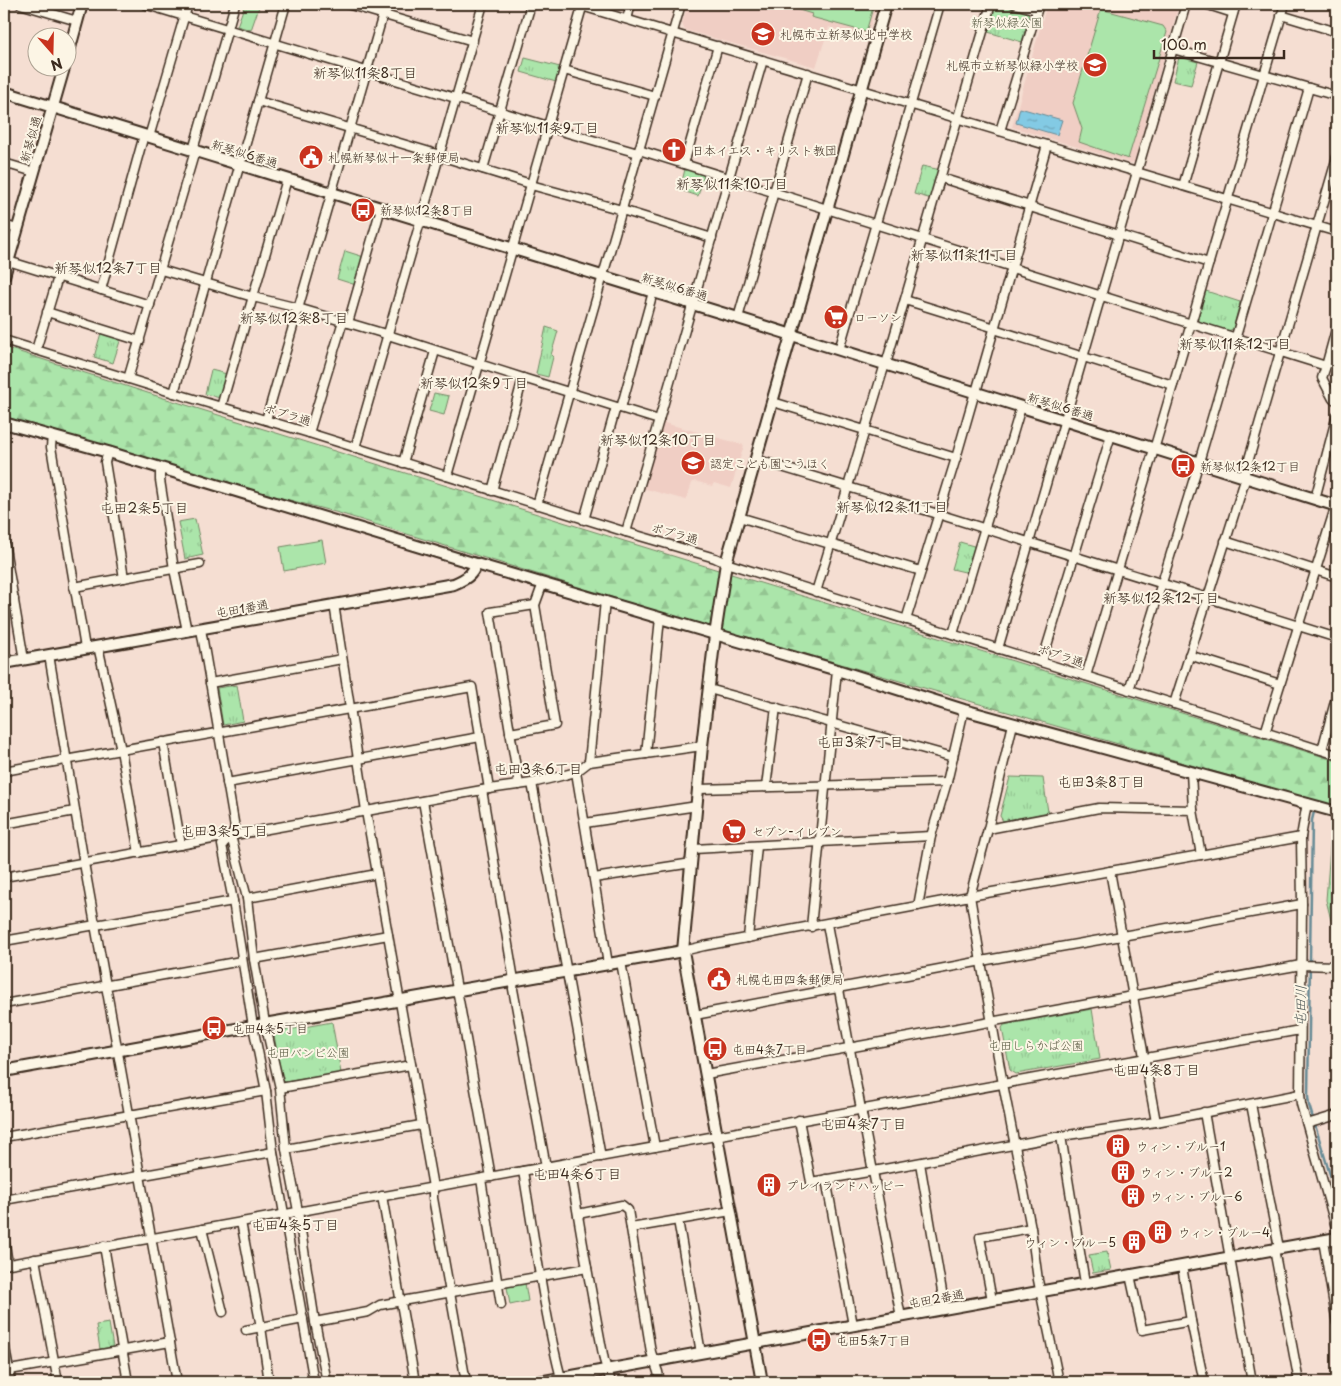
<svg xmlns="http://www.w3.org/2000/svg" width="1341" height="1386" font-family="'Playpen Sans','Klee One',sans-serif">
	<defs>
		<pattern id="forest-firs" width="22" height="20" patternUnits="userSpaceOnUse" patternTransform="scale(1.25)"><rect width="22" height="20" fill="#abe5aa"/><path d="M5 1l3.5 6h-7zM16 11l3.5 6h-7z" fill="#94c592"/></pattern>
		<pattern id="park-tufts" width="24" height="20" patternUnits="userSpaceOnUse" patternTransform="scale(1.25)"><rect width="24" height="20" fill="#abe5aa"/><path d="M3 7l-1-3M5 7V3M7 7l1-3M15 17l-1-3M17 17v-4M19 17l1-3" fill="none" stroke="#94c592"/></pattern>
		<pattern id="water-ripples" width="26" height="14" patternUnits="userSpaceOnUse" patternTransform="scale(1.25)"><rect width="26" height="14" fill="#83cae4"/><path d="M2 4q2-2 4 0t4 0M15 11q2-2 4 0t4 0" fill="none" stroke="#6ca4b8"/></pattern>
	</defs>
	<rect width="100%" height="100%" fill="#f5ded2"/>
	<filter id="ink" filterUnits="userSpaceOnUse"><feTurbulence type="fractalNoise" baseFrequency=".02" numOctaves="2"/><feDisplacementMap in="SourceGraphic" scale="10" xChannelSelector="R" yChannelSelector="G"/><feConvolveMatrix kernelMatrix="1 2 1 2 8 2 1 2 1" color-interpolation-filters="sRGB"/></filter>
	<g filter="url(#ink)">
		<g fill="#f0cec4">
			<polygon points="688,4 877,4 867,38 829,27 816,67 685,30 682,24"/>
			<polygon points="1047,4 1179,4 1134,162 1130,163 1012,127"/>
			<polygon points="661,422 744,445 731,488 714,483 712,486 695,481 692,483 686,500 642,488"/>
		</g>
		<g fill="#abe5aa" stroke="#738864">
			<polygon points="779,4 874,4 866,32 811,17 812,14"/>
			<polygon points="1101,9 1163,26 1167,32 1128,159 1079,142 1082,129 1073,103"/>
			<polygon points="322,540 326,563 284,571 280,547"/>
		</g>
		<polygon fill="url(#forest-firs)" stroke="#738864" points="4,347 154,395 621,540 1337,761 1337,807 650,609 339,513 198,476 4,417"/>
		<g fill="url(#park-tufts)" stroke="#738864">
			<polygon points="245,4 260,4 251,30 237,26"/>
			<polygon points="999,4 1028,11 1029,16 1022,42 988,32 995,5"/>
			<polygon points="1179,57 1198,62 1191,85 1173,81"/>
			<polygon points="525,58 560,67 556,82 521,72"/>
			<polygon points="922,166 941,170 932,199 914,194"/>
			<polygon points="685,169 704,175 698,196 680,190"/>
			<polygon points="345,251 364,257 356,285 337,279"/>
			<polygon points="1206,291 1240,302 1233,329 1228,331 1200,322 1198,317"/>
			<polygon points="546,327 558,331 551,355 553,357 548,377 536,374"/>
			<polygon points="101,333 121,338 113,363 94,357"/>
			<polygon points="211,370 227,374 220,398 205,394"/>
			<polygon points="434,393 449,396 444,415 429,411"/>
			<polygon points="195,519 203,555 185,559 178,522"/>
			<polygon points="960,542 977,547 969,573 952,569"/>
			<polygon points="237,685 243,721 223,725 217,688"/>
			<polygon points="1010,777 1043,778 1048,812 1003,821 1000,816"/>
			<polygon points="1332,822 1337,823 1337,944 1326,900"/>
			<polygon points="1092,1009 1100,1059 1016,1074 1010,1070 1002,1028 1004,1025"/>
			<polygon points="332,1022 341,1073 285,1082 282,1080 274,1035 276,1032"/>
			<polygon points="1107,1252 1111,1270 1093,1273 1089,1255"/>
			<polygon points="525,1283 528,1301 510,1305 507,1287"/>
			<polygon points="109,1323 113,1347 100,1349 96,1325"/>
		</g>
		<polygon fill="url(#water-ripples)" stroke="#668a95" points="1020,108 1062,120 1057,135 1016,123"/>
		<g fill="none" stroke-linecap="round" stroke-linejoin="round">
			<polyline stroke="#668a95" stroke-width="2.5" points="1314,812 1312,820 1308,1097 1309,1105 1337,1198"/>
			<defs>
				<g id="minor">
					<polyline points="20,4 77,21"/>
					<polyline points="144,4 548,126"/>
					<polyline points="347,4 473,41"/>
					<polyline points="575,4 1337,232"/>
					<polyline points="1014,4 1037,10"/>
					<polyline points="1205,4 1233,13"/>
					<polyline points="1281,15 1337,32"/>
					<polyline points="627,19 631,4"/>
					<polyline points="1173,49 1337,96"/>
					<polyline points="564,70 655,96"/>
					<polyline points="258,101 440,155"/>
					<polyline points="547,127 638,153"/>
					<polyline points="1000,131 1039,4"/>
					<polyline points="149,137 188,4"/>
					<polyline points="193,150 235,4"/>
					<polyline points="639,150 1012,267"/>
					<polyline points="440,156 531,184"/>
					<polyline points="4,163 34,172"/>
					<polyline points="684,164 718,46"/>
					<polyline points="483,169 531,4"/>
					<polyline points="941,178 1030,206"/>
					<polyline points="531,185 622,210 712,238"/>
					<polyline points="1183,186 1236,4"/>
					<polyline points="1030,207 1209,263"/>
					<polyline points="4,225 17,229"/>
					<polyline points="8,261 150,305"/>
					<polyline points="1012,268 1326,366 1337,326"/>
					<polyline points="161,270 253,297 298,308 389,335"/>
					<polyline points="101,290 144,135"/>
					<polyline points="905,300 995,328"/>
					<polyline points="47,312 140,341"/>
					<polyline points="738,318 808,73"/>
					<polyline points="348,323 381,208"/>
					<polyline points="994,329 1173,385"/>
					<polyline points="388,335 523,378 659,420"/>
					<polyline points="4,340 174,393 309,433 626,532 715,558 726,563 1337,755"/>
					<polyline points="36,350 58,277"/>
					<polyline points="839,350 940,4"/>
					<polyline points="886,364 991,4"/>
					<polyline points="1326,366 1322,378 1333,399 1337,400"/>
					<polyline points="128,379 195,151"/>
					<polyline points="976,392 1047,145"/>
					<polyline points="174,393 286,4"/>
					<polyline points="773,402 956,458"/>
					<polyline points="221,407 287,179"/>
					<polyline points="621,408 653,292"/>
					<polyline points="266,420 386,4"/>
					<polyline points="309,433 343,321"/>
					<polyline points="52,436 51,447 85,648"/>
					<polyline points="355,448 483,4"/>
					<polyline points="108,452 105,462 124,578"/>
					<polyline points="755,459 938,514 1337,638"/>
					<polyline points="403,463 435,351"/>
					<polyline points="160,468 160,480 174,569 187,631"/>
					<polyline points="447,476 583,4"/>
					<polyline points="1244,476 1337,157"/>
					<polyline points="492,491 523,378"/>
					<polyline points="1315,499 1337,415"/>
					<polyline points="537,505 681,4"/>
					<polyline points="739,517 921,571"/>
					<polyline points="584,520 616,407"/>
					<polyline points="626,532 659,420 763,60"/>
					<polyline points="1225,541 1337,577"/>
					<polyline points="4,542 24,660"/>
					<polyline points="74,587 200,564"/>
					<polyline points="816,592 885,364"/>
					<polyline points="4,601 14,599"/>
					<polyline points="334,604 367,817 433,1187 433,1198 466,1382"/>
					<polyline points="906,620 956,458 975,392"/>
					<polyline points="201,629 235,828 231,836"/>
					<polyline points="953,634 1021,407"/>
					<polyline points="98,646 121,750 139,853"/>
					<polyline points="998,649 1186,4"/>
					<polyline points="49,655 84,863 177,1382"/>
					<polyline points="1189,655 1280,684"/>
					<polyline points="1042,662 1111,435"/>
					<polyline points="1086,676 1158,436 1285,4"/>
					<polyline points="210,683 342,659"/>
					<polyline points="709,689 953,757"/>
					<polyline points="1129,690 1199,462 1309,88"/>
					<polyline points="1174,704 1246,477"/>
					<polyline points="1013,724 988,829 970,896 981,962 1003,1084 1031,1228 1038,1280 1059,1382"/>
					<polyline points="510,733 555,725 535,605 543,583"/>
					<polyline points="1265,733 1336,505"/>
					<polyline points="163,742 181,845"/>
					<polyline points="1322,750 1337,694"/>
					<polyline points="646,754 660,618"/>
					<polyline points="589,762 605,601"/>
					<polyline points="4,771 472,687 489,789"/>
					<polyline points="576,772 608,964"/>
					<polyline points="1191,772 1193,810 1201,855"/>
					<polyline points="227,783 480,737"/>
					<polyline points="532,783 601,1157"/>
					<polyline points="519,785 490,612 535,605"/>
					<polyline points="766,787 776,707"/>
					<polyline points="699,789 947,782"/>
					<polyline points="482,790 514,980 513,989 546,1167"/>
					<polyline points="423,801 491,1177"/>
					<polyline points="1307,803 1301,837 1302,904 1300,1094 1301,1104 1337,1231"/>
					<polyline points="585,823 697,806"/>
					<polyline points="4,824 75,811"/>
					<polyline points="988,829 1099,808 1193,810"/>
					<polyline points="694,849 931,836"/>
					<polyline points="1110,871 1156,1122"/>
					<polyline points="4,877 482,790 532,783 557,777 576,772 589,762 702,746"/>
					<polyline points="594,878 692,863"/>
					<polyline points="247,898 377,874"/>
					<polyline points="918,906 931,836 947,782 964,710"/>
					<polyline points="827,924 860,1104 901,1317"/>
					<polyline points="811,927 837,670"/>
					<polyline points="748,938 757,846"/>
					<polyline points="4,941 233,901"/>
					<polyline points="683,951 704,946 970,896 1301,837"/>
					<polyline points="254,959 388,935"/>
					<polyline points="621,962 655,1147"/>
					<polyline points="4,1004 241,961"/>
					<polyline points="695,1015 987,960 1302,904"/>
					<polyline points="706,1074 1301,965 1336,966 1337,971"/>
					<polyline points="280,1088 411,1065"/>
					<polyline points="1251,1104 1279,1248"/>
					<polyline points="1204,1112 1252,1382"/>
					<polyline points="799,1120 811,1182 874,1171 1061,1136 1156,1122 1300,1094"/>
					<polyline points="1307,1124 1337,1115"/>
					<polyline points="1061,1136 1085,1283"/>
					<polyline points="4,1137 266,1091"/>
					<polyline points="286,1149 421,1125"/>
					<polyline points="569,1163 587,1268 604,1360 611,1382"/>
					<polyline points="920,1163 945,1309"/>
					<path d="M523,1171c12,70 21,143 39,211"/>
					<polyline points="481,1179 501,1305"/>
					<polyline points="826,1179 853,1325"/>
					<polyline points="382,1196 415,1382"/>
					<polyline points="4,1200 273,1152"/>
					<polyline points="578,1214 622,1205 628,1210 651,1352 658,1372 660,1382"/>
					<polyline points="241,1222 261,1327 269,1382"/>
					<polyline points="631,1228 678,1220"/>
					<polyline points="202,1229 223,1312"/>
					<polyline points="4,1238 8,1264"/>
					<polyline points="1323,1240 1337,1323"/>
					<polyline points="104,1246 128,1382"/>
					<polyline points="1274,1249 1299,1382"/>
					<polyline points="35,1259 58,1382"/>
					<polyline points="4,1265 1300,1030"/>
					<polyline points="1182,1266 1191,1321 1204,1382"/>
					<polyline points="1130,1275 1142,1330 1191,1321"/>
					<polyline points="992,1300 980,1237 1031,1228"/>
					<polyline points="315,1322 368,1312 380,1305 396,1302 587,1268"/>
					<polyline points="246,1330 303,1319"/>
					<polyline points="4,1342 11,1382"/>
					<polyline points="701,1353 678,1220 731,1211"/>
					<polyline points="4,1371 170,1342"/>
					<polyline points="314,1382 273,1152 266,1091 253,1026 233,901 222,845 231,836 247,898 254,959 265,1023 280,1088 286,1149 298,1211 315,1322 327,1382"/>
				</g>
				<g id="tertiary">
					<polyline points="68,55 82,4"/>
					<polyline points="4,92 738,318 1337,506"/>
					<polyline points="4,276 64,68"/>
					<polyline points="4,423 108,452 476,564 837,670 964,710 1337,812"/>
					<path d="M4,663l450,-79c11,-5 18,-8 22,-20"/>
					<polyline points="4,1071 253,1026 683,951"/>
					<polyline points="539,1382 1337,1238"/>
					<polyline points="762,1382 683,951 702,746 715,635 726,563 886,4"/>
				</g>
			</defs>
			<use href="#minor" stroke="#3b2a1e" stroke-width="11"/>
			<use href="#tertiary" stroke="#3b2a1e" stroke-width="14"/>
			<use href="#minor" stroke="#fcf5e5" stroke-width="8"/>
			<use href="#tertiary" stroke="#fcf5e5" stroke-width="10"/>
		</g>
	</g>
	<defs>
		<symbol id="school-disc" viewBox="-11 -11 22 22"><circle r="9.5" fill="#c8321e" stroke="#fcf5e5"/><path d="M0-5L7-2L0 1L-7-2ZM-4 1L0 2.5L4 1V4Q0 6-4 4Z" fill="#fff"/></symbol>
		<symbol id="church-disc" viewBox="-11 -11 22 22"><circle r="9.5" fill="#c8321e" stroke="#fcf5e5"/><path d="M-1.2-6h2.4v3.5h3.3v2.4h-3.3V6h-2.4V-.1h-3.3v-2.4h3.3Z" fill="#fff"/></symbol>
		<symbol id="civic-disc" viewBox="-11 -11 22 22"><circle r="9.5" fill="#c8321e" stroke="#fcf5e5"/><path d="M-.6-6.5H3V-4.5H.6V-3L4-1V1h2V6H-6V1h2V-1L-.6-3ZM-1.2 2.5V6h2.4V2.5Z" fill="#fff"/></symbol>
		<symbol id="bus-disc" viewBox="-11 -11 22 22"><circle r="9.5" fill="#c8321e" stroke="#fcf5e5"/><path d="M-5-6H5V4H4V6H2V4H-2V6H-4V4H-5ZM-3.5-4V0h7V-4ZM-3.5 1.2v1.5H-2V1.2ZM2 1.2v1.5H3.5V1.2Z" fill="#fff"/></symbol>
		<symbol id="supermarket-disc" viewBox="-11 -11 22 22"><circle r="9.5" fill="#c8321e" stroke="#fcf5e5"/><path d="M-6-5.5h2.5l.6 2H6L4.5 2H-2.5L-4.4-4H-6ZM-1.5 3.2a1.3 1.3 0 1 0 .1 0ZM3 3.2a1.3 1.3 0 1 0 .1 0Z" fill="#fff"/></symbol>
		<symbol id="building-disc" viewBox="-11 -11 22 22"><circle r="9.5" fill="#c8321e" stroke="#fcf5e5"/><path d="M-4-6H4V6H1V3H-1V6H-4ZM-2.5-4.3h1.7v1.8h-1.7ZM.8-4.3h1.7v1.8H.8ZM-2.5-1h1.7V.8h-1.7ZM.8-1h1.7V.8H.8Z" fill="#fff"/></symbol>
	</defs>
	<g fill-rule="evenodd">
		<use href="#school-disc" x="749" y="20" width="28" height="28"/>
		<use href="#school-disc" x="1081" y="51" width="28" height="28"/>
		<use href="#church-disc" x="660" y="136" width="28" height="28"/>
		<use href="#civic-disc" x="297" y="143" width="28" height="28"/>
		<use href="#bus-disc" x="349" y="196" width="28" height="28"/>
		<use href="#supermarket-disc" x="822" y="303" width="28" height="28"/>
		<use href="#school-disc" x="679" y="449" width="28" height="28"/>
		<use href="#bus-disc" x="1169" y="452" width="28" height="28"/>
		<use href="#supermarket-disc" x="720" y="817" width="28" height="28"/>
		<use href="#civic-disc" x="705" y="965" width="28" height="28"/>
		<use href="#bus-disc" x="200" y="1014" width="28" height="28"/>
		<use href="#bus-disc" x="701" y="1035" width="28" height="28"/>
		<use href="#building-disc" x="1104" y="1132" width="28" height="28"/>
		<use href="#building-disc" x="1109" y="1158" width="28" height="28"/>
		<use href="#building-disc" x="755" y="1171" width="28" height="28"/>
		<use href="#building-disc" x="1119" y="1182" width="28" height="28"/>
		<use href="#building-disc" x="1146" y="1218" width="28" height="28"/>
		<use href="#building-disc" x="1120" y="1228" width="28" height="28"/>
		<use href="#bus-disc" x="805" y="1326" width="28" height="28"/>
	</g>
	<g text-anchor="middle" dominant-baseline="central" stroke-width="4" stroke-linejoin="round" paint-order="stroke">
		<g font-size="12" fill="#575941" stroke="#fcf5e5">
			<text x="1007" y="22">新琴似緑公園</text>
			<text x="1036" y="1045">屯田しらかば公園</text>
			<text x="308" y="1052">屯田バンビ公園</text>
		</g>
		<g font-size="12" fill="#3b2a1e" stroke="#fcf5e5" text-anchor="start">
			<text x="780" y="34">札幌市立新琴似北中学校</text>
			<text x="1078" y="65" text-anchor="end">札幌市立新琴似緑小学校</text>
			<text x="692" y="150">日本イエス・キリスト教団</text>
			<text x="328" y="157">札幌新琴似十一条郵便局</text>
			<text x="380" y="210">新琴似12条8丁目</text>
			<text x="854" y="317">ローソン</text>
			<text x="710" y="463">認定こども園こうほく</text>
			<text x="1200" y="466">新琴似12条12丁目</text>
			<text x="752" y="831">セブン-イレブン</text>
			<text x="736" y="979">札幌屯田四条郵便局</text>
			<text x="232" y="1028">屯田4条5丁目</text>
			<text x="732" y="1049">屯田4条7丁目</text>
			<text x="1136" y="1146">ウィン・ブルー1</text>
			<text x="1140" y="1172">ウィン・ブルー2</text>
			<text x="786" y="1185">プレイランドハッピー</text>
			<text x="1150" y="1196">ウィン・ブルー6</text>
			<text x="1178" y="1232">ウィン・ブルー4</text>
			<text x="1116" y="1242" text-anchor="end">ウィン・ブルー5</text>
			<text x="836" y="1340">屯田5条7丁目</text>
		</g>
		<g font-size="12" fill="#3b2a1e" stroke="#fcf5e5">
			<text transform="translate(30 139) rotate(-74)">新琴似通</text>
			<text transform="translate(245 153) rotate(17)">新琴似6番通</text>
			<text transform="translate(675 286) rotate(17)">新琴似6番通</text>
			<text transform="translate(1061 406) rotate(17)">新琴似6番通</text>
			<text transform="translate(288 414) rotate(17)">ポプラ通</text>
			<text transform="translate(675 533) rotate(16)">ポプラ通</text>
			<text transform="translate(242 608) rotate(-10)">屯田1番通</text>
			<text transform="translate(1061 655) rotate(18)">ポプラ通</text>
			<text transform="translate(936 1298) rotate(-10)">屯田2番通</text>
		</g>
		<g font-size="14" fill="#3b2a1e" stroke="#fcf5e5">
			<text x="365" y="72">新琴似11条8丁目</text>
			<text x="547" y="127">新琴似11条9丁目</text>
			<text x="732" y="183">新琴似11条10丁目</text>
			<text x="964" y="254">新琴似11条11丁目</text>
			<text x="108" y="267">新琴似12条7丁目</text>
			<text x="294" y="317">新琴似12条8丁目</text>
			<text x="1235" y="343">新琴似11条12丁目</text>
			<text x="474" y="382">新琴似12条9丁目</text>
			<text x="658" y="439">新琴似12条10丁目</text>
			<text x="892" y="506">新琴似12条11丁目</text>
			<text x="144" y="507">屯田2条5丁目</text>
			<text x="1161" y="597">新琴似12条12丁目</text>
			<text x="860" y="741">屯田3条7丁目</text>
			<text x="538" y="768">屯田3条6丁目</text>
			<text x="1101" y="781">屯田3条8丁目</text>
			<text x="224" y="830">屯田3条5丁目</text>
			<text x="1156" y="1069">屯田4条8丁目</text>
			<text x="863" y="1123">屯田4条7丁目</text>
			<text x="577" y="1173">屯田4条6丁目</text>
			<text x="295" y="1224">屯田4条5丁目</text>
		</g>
		<g font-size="14" font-style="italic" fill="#515a59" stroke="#fcf5e5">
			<text transform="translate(1300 1006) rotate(-89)">屯田川</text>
		</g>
	</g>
	<rect width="1341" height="1386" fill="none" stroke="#fcf5e5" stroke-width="20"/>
	<rect x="10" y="10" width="1321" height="1366" fill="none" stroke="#3b2a1e" stroke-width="2" filter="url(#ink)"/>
	<g transform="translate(52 52) rotate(160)"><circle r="24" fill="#fcf5e5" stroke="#afa495"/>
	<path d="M0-4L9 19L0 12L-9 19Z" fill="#c8321e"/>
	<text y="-8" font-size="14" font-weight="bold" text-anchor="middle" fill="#3b2a1e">N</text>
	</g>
	<path d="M1154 50v8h130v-8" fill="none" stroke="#3b2a1e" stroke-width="2.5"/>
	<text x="1161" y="50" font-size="15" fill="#3b2a1e" stroke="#fcf5e5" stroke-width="4" paint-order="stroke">100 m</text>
</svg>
